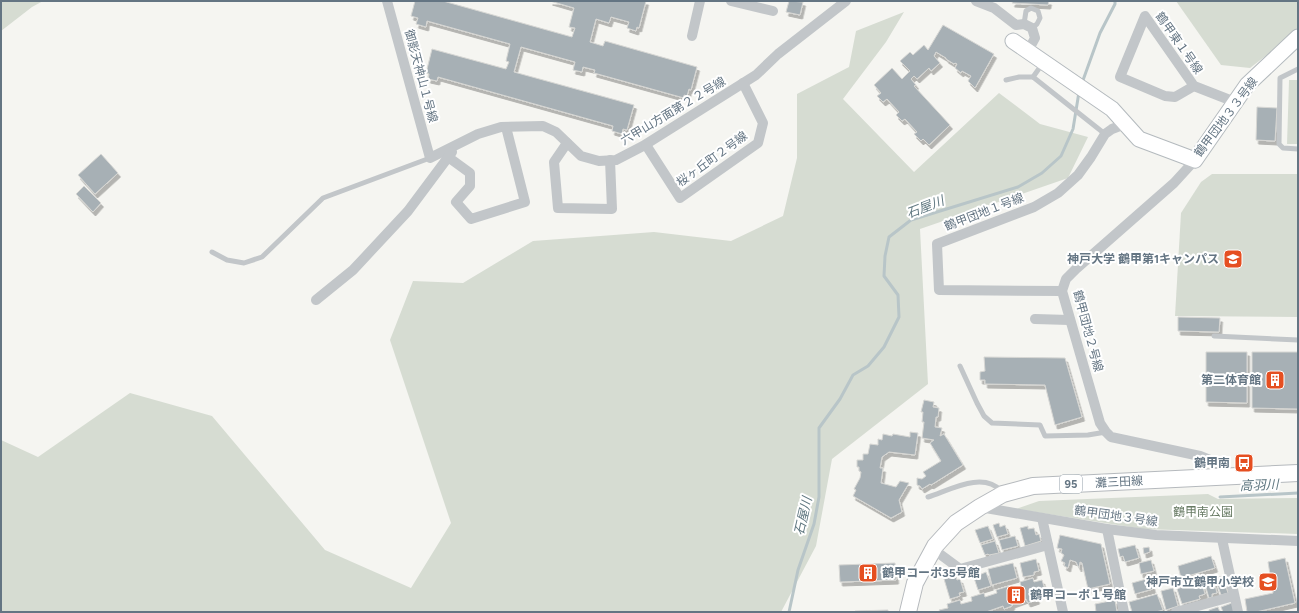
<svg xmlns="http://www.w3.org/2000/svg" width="1299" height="613" font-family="Figtree,'Noto Sans JP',sans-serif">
	<defs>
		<filter id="shadow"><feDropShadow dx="2.5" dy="4" stdDeviation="0" flood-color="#0004"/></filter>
	</defs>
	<rect width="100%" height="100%" fill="#f5f5f1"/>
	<g fill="#d6dcd2">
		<polygon points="1,1 43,1 32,7 1,31"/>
		<polygon points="1176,1 1298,1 1298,31 1250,68 1221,65"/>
		<polygon points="904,12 886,42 843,99 914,172 999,93 1040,124 1088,137 1068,178 920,229 928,384 832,459 816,546 781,612 1,612 1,440 38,457 130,393 212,416 325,550 411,588 451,523 390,340 413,281 463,283 533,241 654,232 731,241 783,216 797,158 797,94 849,67 856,31"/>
		<polygon points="1289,80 1298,80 1298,144 1287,144"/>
		<polygon points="1212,174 1298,174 1298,317 1175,316 1181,213 1201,182"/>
		<polygon points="1208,494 1218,499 1298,498 1298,534 1143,529 1016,509 1039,501"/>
	</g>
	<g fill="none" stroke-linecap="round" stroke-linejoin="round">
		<g stroke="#b8c5c8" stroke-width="3">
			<polyline points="1082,83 1100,33 1115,4 1115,1"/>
			<polyline points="1220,497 1298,493"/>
			<polyline points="789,612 798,570 814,524 819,497 819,428 840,399 853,375 868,366 884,347 899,317 898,295 884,276 885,256 889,237 911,220 1018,187 1042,173 1061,156 1073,129 1079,92"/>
		</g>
	</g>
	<g fill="#a7b0b5" stroke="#d7d7d4" filter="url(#shadow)">
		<polygon points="415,1 443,1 572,37 575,28 569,27 574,8 550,1 646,1 639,28 637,27 636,31 627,28 629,22 611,17 609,23 596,19 590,42 603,46 605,41 697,67 691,90 689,89 687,96 684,95 684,98 594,73 595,70 583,67 582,72 573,70 575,62 521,47 514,72 634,105 627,130 623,129 622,134 612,131 613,126 438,77 437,81 428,79 429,74 426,73 432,49 506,69 509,62 506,61 510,44 427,21 426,27 416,24 418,18 411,16"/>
		<polygon points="789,1 803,2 800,15 786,12"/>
		<polygon points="1013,1 1049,1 1048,5 1012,3"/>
		<polygon points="943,25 994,54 975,88 968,81 971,76 962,71 961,73 955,68 957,64 955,63 954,64 946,59 946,58 936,52 934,56 940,63 931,71 929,68 917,79 914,76 911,79 916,85 914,86 950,125 929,145 923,139 921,141 914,134 917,132 905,119 902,121 896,115 899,112 887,99 883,102 877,96 881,93 874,85 892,68 902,79 910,71 900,61 910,52 913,55 924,45 928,50"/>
		<polygon points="1257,107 1277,108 1275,141 1256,140"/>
		<polygon points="101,154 118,173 95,194 78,175"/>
		<polygon points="84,186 101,203 93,212 76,194"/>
		<polygon points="1178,317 1220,318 1219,332 1178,331"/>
		<polygon points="1206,352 1247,352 1247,403 1206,402"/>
		<polygon points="1252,352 1298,352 1298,409 1252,408"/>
		<polygon points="984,357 1065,358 1082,417 1055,425 1045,385 985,384 985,380 980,380 980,372 985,371"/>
		<polygon points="924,400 934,402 933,407 939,408 938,417 936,417 935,427 942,428 940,436 944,434 963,465 931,485 930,484 922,489 920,486 917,485 917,478 922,479 926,476 923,472 941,461 930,443 934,440 922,438 924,422 922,422 923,412 921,412"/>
		<polygon points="910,432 918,433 915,455 889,452 882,457 880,468 883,468 881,483 896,487 900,481 909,483 899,500 902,512 891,518 853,496 856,490 854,489 860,478 861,472 859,471 859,467 857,467 857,460 863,460 863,454 868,454 870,444 878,445 878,439 882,440 883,434 892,436 893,434 910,437"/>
		<polygon points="999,523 1000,527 1005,525 1008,534 997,537 993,525"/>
		<polygon points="988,526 993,539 980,543 975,530"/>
		<polygon points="1028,526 1028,529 1034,528 1036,535 1039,534 1041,541 1025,546 1020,528"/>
		<polygon points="1060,535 1101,544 1110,584 1088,589 1082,563 1080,562 1079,568 1076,562 1070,560 1068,568 1064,566 1065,563 1061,561 1064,555 1061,553 1062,549 1057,548"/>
		<polygon points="1015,536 1018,546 1002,550 999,540"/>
		<polygon points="995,541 999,553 989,555 988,554 985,555 981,545"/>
		<polygon points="1135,545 1139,558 1125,562 1123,556 1120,557 1118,549"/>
		<polygon points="1149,547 1150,552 1144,554 1143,548"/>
		<polygon points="1211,556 1215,568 1181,578 1178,566"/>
		<polygon points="1285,558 1295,603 1256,612 1247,612 1245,599 1273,593 1268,562"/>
		<polygon points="1036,559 1039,571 1034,572 1034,575 1023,577 1020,563"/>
		<polygon points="1151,560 1154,571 1141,574 1139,563"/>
		<polygon points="895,563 896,580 840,582 839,565"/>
		<polygon points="1013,563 1017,578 992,585 988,569"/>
		<polygon points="978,571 979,575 986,572 991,586 978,590 972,572"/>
		<polygon points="956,576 957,580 960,579 964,592 959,593 960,596 950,599 944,579"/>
		<polygon points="1174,576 1175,578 1178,577 1179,581 1172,583 1170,577"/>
		<polygon points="1222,576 1228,593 1221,595 1215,578"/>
		<polygon points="1033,578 1034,582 1042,580 1046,593 1036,596 1037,600 1028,603 1026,599 1012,604 1012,606 1004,609 1003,606 986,612 940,612 939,610 948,608 947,604 960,600 961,604 972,601 971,597 984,593 985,597 997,593 996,590 1009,586 1010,590 1021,587 1020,582"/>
		<polygon points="1150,578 1153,589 1135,594 1132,583"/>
		<polygon points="1213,578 1217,593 1212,594 1212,597 1209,598 1204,581"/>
		<polygon points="1201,580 1205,594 1199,596 1200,599 1182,604 1177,589"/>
		<polygon points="1173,588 1178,606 1166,610 1161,591"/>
		<polygon points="1157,594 1163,610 1156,612 1132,612 1129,602"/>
		<polygon points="1115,600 1117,612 1096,612 1095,604"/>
		<polygon points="1232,603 1235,612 1223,612 1221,607"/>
		<polygon points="1218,607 1220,612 1209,612 1209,610"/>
		<polygon points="888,610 888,612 855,612 855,611"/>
	</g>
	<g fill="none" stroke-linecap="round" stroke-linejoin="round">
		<defs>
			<polyline id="secondary" points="1013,41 1112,109 1139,139 1195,160 1247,85 1298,37"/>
			<polyline id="primary" points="908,612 915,583 935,546 956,523 980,507 1003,494 1033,486 1298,473"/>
		</defs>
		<use href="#secondary" stroke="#b4babe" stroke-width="17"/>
		<use href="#primary" stroke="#b5b9bd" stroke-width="18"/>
		<g stroke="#c2c6c9" stroke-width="5">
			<polyline points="1024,24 1026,11 1031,8 1038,11 1040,18 1037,24 1032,28"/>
			<polyline points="1298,69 1280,78 1279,144 1283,148 1298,149"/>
			<polyline points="1033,77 1043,63"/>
			<polyline points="1006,80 1019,77 1033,77 1105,134"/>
			<polyline points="212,252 227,260 244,263 262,257 323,198 430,158"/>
			<polyline points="1214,336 1298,340"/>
			<polyline points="960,366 977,403 984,416 992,423 1040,425 1045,436 1088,435 1106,432"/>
			<path d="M928,497c22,-7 55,-26 73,-6"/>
		</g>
		<g stroke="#c2c6c9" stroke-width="10">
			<polyline points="387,1 430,158 478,134 501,127 543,126 556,132 581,156 599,161 616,160 643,146 756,75 778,54 846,1"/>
			<polyline points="731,1 773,11"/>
			<polyline points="976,1 994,8 1016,25 1024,24 1032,28 1035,38 1028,51"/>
			<polyline points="692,36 700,1"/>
			<polyline points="1194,86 1175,97 1165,96 1120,77 1145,16 1194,86 1235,102"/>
			<polyline points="567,143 554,162 558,208 612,209 610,160"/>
			<polyline points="646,145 680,198 758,143 763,123 743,83"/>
			<polyline points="448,157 470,173 470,186 456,202 471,219 525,202 506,127"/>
			<polyline points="1195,160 1174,183 1076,269 1066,279 1062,291 1100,423 1106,432 1111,437 1200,456 1215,462 1224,476"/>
			<polyline points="1062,291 939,290 937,244 1034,207 1058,193 1078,175 1091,157 1105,134 1112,129 1125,124"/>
			<polyline points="316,300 353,270 408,211 452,152"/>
			<polyline points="1035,319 1069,320"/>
			<polyline points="980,507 1107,529 1156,535 1298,541"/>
			<polyline points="1042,518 1063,612"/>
			<polyline points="1107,529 1124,612"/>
			<polyline points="1222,539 1238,612"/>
			<polyline points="933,549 960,569 1048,545"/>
			<polyline points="1176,612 1234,596"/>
		</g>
		<use href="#secondary" stroke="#fff" stroke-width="15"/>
		<use href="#primary" stroke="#fff" stroke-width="16"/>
	</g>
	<defs>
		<symbol id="university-square" viewBox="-11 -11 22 22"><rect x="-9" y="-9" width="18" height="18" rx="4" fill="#e54f21" stroke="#fff"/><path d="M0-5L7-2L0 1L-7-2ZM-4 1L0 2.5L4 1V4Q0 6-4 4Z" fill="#fff"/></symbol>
		<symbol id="building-square" viewBox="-11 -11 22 22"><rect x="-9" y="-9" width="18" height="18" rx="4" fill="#e54f21" stroke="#fff"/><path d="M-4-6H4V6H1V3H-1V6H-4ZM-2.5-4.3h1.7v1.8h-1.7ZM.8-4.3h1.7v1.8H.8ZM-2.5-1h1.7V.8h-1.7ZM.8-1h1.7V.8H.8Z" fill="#fff"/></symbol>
		<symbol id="bus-square" viewBox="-11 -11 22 22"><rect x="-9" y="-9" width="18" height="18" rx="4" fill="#e54f21" stroke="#fff"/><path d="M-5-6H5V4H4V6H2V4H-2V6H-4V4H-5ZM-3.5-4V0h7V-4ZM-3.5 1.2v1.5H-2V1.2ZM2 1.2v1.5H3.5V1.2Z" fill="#fff"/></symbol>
		<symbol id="school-square" viewBox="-11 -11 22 22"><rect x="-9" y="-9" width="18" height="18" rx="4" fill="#e54f21" stroke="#fff"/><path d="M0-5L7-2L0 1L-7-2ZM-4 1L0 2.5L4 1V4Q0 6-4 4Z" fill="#fff"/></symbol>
	</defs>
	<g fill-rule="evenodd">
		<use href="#university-square" x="1222" y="248" width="22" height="22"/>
		<use href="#building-square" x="1264" y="369" width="22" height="22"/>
		<use href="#bus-square" x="1233" y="452" width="22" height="22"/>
		<use href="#building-square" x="857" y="562" width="22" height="22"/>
		<use href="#school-square" x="1257" y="571" width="22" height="22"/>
		<use href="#building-square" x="1005" y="584" width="22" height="22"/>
	</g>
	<g text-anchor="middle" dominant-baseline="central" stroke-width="4" stroke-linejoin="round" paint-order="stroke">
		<rect fill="#fff" stroke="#929ea8" stroke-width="1" x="1060" y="475" width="22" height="18" rx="3"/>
		<g font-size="11" font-weight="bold" fill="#647583">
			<text x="1071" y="484">95</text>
		</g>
		<g font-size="12" fill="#647583" stroke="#fff">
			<text transform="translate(1179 43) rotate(55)">鶴甲東１号線</text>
			<text transform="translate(421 76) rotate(75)">御影天神山１号線</text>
			<text transform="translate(673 111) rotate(-31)">六甲山方面第２２号線</text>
			<text transform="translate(1226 117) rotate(-53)">鶴甲団地３３号線</text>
			<text transform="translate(712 159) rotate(-36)">桜ヶ丘町２号線</text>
			<text transform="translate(984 212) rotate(-21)">鶴甲団地１号線</text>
			<text transform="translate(1088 331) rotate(75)">鶴甲団地２号線</text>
			<text transform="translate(1119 482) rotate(-3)">灘三田線</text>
			<text transform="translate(1116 516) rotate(8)">鶴甲団地３号線</text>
		</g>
		<g font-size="12" font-weight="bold" fill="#647583" stroke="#fff" text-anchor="end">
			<text x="1219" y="259">神戸大学 鶴甲第1キャンパス</text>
			<text x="1261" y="380">第二体育館</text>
			<text x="1230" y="463">鶴甲南</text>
			<text x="882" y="573" text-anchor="start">鶴甲コーポ35号館</text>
			<text x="1254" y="582">神戸市立鶴甲小学校</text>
			<text x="1030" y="595" text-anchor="start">鶴甲コーポ１号館</text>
		</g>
		<g font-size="12" fill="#677a63" stroke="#fff">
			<text x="1203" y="512">鶴甲南公園</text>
		</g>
		<g font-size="13" font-style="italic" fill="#5f7780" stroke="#fff">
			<text transform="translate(925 207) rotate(-21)">石屋川</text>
			<text transform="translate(1259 485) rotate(-2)">高羽川</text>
			<text transform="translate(803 516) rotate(-77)">石屋川</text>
		</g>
	</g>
	<rect width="1299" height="613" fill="none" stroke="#647583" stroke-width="4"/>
</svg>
